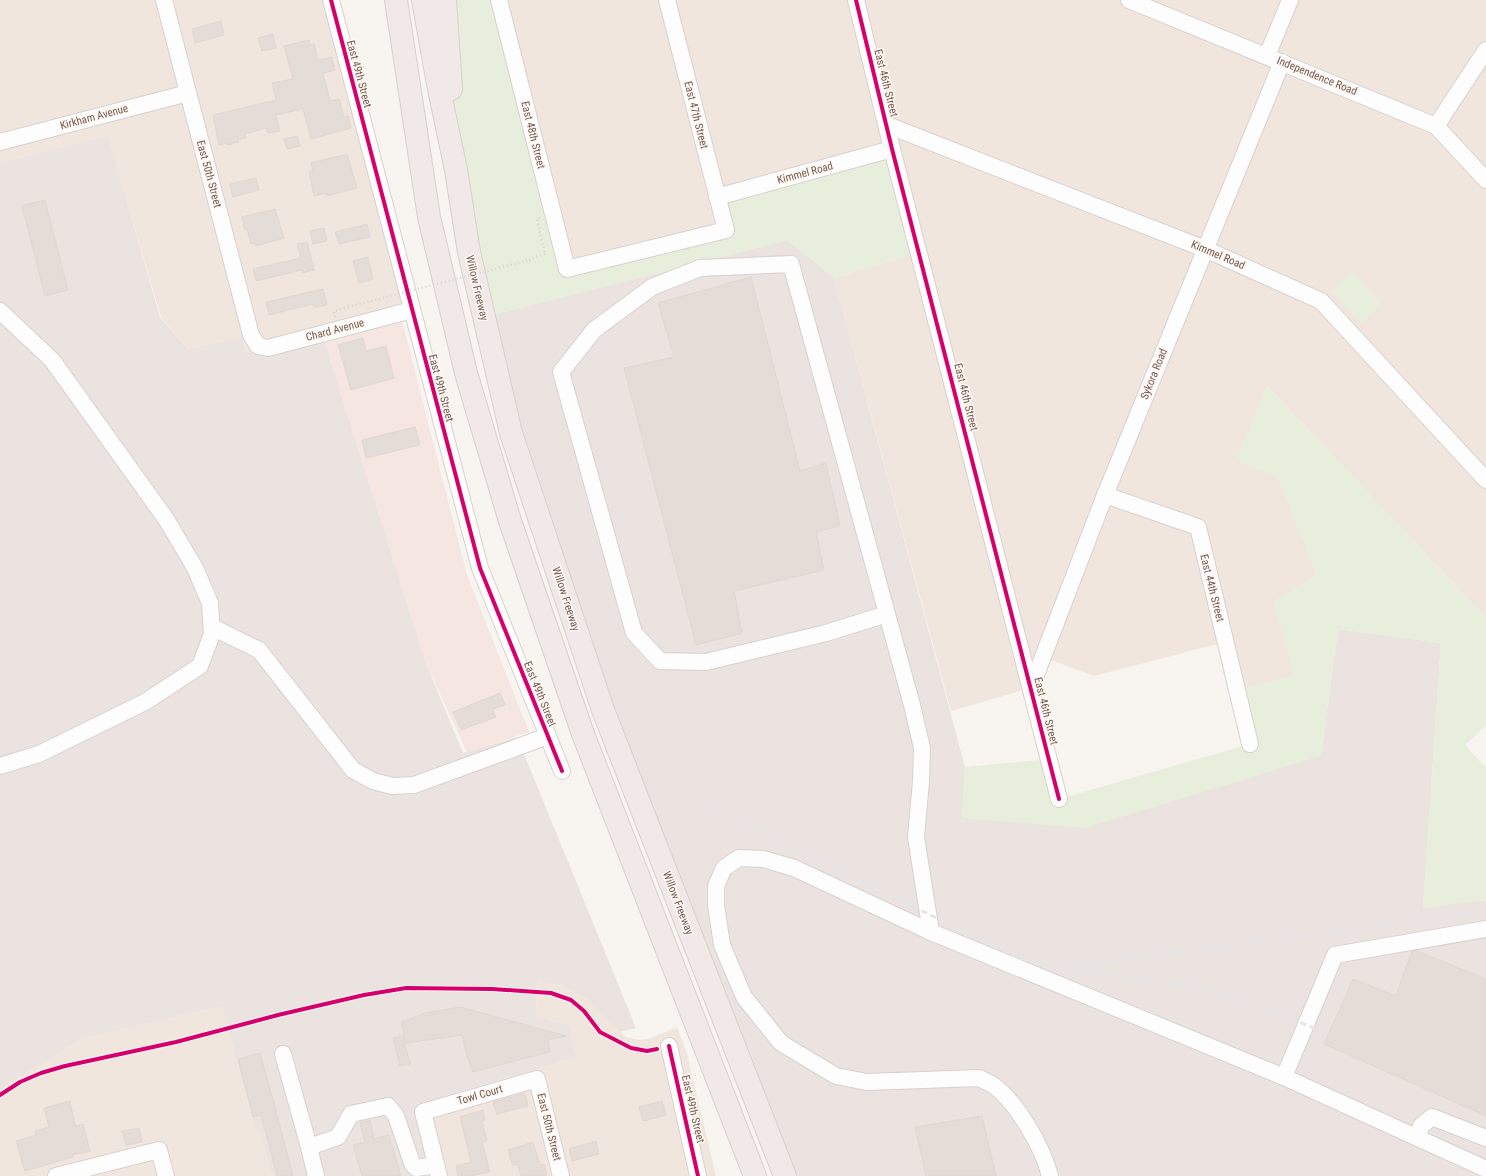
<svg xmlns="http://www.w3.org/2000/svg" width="1486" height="1176" font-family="'Roboto Condensed',sans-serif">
	<rect width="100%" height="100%" fill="#f8f4f0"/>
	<g fill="#f0e6de">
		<polygon points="0,0 331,0 412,310 247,353 242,337 188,349 161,317 108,137 0,163"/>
		<polygon points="499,0 1486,0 1486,618 1267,386 1278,477 1317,575 1274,602 1295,676 1237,691 1225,642 1094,676 1043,657 1031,688 951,711 834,278 919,252 726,230 567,269"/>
		<polygon points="537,981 560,985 587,999 626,1037 640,1040 649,1039 677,1027 687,1054 716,1176 433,1176 414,1105 577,1057 569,1025 536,1017"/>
		<polygon points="222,1006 255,1129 259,1128 272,1176 0,1176 0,1089 79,1039"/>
	</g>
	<polygon fill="#f5e6e2" points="400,313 467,575 529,732 467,752 425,661 322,334"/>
	<g fill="#eae3df">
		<polygon points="108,136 160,317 188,349 242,337 247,353 322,334 425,661 463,753 517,737 636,1028 620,1032 587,999 560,985 537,981 536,1017 569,1025 577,1057 415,1105 433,1176 272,1176 259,1129 255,1129 222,1006 80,1039 0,1089 0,163"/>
		<polygon points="788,240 834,278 965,767 962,818 1321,756 1338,629 1441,643 1423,907 1486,900 1486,1176 785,1176 603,710 484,317"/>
	</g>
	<g fill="#e8eedc">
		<polygon points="445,0 499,0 567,269 726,230 717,197 892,149 919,252 834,278 788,240 484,317 456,170"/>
		<polygon points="1352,271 1382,304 1361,324 1331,291"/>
		<polygon points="1267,386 1486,618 1486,725 1465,745 1486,768 1486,900 1423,908 1441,643 1338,629 1321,756 1085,828 962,818 965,767 1049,759 1059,799 1250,744 1237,691 1294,675 1274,602 1317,575 1278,477 1236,460"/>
	</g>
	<g fill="#e4dcd7" stroke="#e1d7d2">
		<polygon points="221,21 224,35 195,43 192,29"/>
		<polygon points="273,34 276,48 262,51 258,38"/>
		<polygon points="309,40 310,45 314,44 318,60 332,57 335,70 323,73 330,101 339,99 344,117 348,116 351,128 311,139 303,109 276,115 280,131 268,133 266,128 245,134 246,138 238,140 239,142 227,145 227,143 219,145 213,115 276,100 272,83 293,79 284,46"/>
		<polygon points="297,136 300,146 287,149 284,139"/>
		<polygon points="347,154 357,188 327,196 326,193 314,196 309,171 313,170 311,163"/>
		<polygon points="256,178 259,190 233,197 230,184"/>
		<polygon points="45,200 68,290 45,296 22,206"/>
		<polygon points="275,209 284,238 256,246 255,243 251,244 247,229 245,230 242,217"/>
		<polygon points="367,224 370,237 339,244 335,232"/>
		<polygon points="324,228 327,241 313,244 310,231"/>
		<polygon points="307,242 314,270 302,273 302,270 256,281 253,269 301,258 297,244"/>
		<polygon points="368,257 373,279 359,283 353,261"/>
		<polygon points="751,277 800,471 826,463 840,526 816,532 824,570 734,591 742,633 696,645 624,368 674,357 658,303"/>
		<polygon points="323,289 327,305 314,307 313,304 269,315 266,302"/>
		<polygon points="363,338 366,351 386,346 394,378 351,390 338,345"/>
		<polygon points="415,427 420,445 366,458 362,440"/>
		<polygon points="500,693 505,705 493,709 496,717 461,730 453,712"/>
		<polygon points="1412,951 1417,951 1486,979 1486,1116 1324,1044 1353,979 1396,996"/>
		<polygon points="460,1007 566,1036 548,1040 550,1052 473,1072 469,1060 468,1060 462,1035 406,1043 401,1022 425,1013"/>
		<polygon points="403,1036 410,1064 400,1066 393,1038"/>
		<polygon points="260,1053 276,1111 293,1176 277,1176 261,1115 253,1117 238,1059"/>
		<polygon points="525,1093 528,1106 497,1114 493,1102"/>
		<polygon points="70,1101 75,1126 83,1124 90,1151 72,1155 73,1157 25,1171 16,1141 36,1135 35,1131 49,1127 44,1108"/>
		<polygon points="662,1101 666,1115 643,1121 639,1107"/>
		<polygon points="483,1110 485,1120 482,1121 487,1141 482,1142 490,1172 471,1176 458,1176 456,1166 471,1162 460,1117"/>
		<polygon points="982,1116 996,1176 926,1176 915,1127"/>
		<polygon points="370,1120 374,1139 389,1135 401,1176 362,1176 353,1145 365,1142 360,1123"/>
		<polygon points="139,1128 142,1142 126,1145 122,1131"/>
		<polygon points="596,1141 599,1154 572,1161 569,1149"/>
		<polygon points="533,1142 540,1165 544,1164 547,1176 521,1176 518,1164 513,1166 508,1150"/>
	</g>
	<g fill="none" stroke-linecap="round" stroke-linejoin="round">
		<defs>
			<g id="minor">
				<polyline points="164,0 251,335 258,346 268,348 412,310"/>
				<polyline points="331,0 480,568 562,771"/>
				<polyline points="499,0 567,269 726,230 667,0"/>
				<polyline points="856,0 892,149 1059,799"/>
				<polyline points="1129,0 1436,126 1486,180"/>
				<polyline points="1267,56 1290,0"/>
				<polyline points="887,125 1205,249 1321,301 1486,480"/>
				<polyline points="1436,126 1486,50"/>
				<polyline points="0,142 188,93"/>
				<polyline points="717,197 892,149"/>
				<polyline points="0,311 52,360 166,519 195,568 210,603 212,634 200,666 145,702 39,754 0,766"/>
				<polyline points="1105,495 1198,527 1250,744"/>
				<polyline points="887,614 826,633 706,662 660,661 634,633 561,372 594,330 652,287 700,268 791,264 912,705 922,748 921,781 916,837 931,932 1284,1077"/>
				<polyline points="212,627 259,650 353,770 373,781 392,786 414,785 548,736"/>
				<polyline points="1031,688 1105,495 1282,62"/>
				<polyline points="1486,929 1335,955 1284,1077 1486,1169"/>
				<path d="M931,932l-137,-64 -31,-9 -24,-1 -15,10 -8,18v19l6,40 22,52 37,46 55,33 31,6 112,-4c4,2 9,4 14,7 24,17 50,63 57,91"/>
				<polyline points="669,1046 698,1176"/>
				<polyline points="283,1054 309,1147"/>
				<polyline points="1418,1138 1421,1126 1432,1117 1486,1138"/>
				<polyline points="56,1176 159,1150 166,1176"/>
				<polyline points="316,1176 309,1147 338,1137 351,1114 388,1106 396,1116 412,1163 416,1168 436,1165"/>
				<polyline points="439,1176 423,1112 537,1079 561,1176"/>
			</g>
			<g id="highway">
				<polyline points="396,0 429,217 466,373 510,521 583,734 755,1176"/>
				<polyline points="423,0 438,84 456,170 469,252 511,433 603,710 785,1176"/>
				<polyline points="445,0 451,89"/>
			</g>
		</defs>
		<use href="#minor" stroke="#d8d1ce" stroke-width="18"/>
		<use href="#highway" stroke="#d9d0cc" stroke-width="24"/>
		<g stroke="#dad3d0" stroke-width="2.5" stroke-dasharray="1 3" stroke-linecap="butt">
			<polyline points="540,218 537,219 545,254"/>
			<polyline points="529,260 545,254"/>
			<polyline points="335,317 334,311 348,307"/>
		</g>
		<use href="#minor" stroke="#fefdfd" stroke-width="16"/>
		<use href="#highway" stroke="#f1e9e7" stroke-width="22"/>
		<g stroke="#e5e4e6" stroke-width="3" stroke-dasharray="6 4" stroke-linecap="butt">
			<polyline points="667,774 695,798 999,949 1030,962 1056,965 1086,965 1266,940 1427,921 1472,914 1486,910"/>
			<polyline points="1078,969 1213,991 1241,998 1328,1034"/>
		</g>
		<polyline stroke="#dad3d0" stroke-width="2.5" stroke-dasharray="1 3" stroke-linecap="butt" points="348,307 529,260"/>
		<defs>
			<g id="cycleway">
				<polyline points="331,0 480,568 562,771"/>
				<polyline points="856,0 892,149 1059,799"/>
				<polyline points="669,1046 698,1176"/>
				<polyline points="0,1095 20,1082 41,1073 65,1066 176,1042 278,1015 364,995 406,988 492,989 551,993 571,1000 584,1011 600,1032 631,1048 647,1051 657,1049"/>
			</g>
		</defs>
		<use href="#cycleway" stroke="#fef8f3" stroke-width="6"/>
		<use href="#cycleway" stroke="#d6006c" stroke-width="4"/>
	</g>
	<g text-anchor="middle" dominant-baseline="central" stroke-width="3" stroke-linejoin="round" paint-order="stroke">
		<g font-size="11" fill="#765950" stroke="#fef8f3">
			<text transform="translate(359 74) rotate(75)">East 49th Street</text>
			<text transform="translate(1317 76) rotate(22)">Independence Road</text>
			<text transform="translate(886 83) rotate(76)">East 46th Street</text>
			<text transform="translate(696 115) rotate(76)">East 47th Street</text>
			<text transform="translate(94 117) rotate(-15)">Kirkham Avenue</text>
			<text transform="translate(533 135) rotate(76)">East 48th Street</text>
			<text transform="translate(805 173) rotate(-15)">Kimmel Road</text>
			<text transform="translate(209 174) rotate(75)">East 50th Street</text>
			<text transform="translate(1218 255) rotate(23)">Kimmel Road</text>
			<text transform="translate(477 288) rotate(77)">Willow Freeway</text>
			<text transform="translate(335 330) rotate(-15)">Chard Avenue</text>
			<text transform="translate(1154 374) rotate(-68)">Sykora Road</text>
			<text transform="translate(441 388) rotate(75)">East 49th Street</text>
			<text transform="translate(966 397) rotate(76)">East 46th Street</text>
			<text transform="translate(1212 588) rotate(76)">East 44th Street</text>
			<text transform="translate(566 599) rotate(72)">Willow Freeway</text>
			<text transform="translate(540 694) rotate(68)">East 49th Street</text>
			<text transform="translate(1046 711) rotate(76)">East 46th Street</text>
			<text transform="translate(678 903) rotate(69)">Willow Freeway</text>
			<text transform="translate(480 1095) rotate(-16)">Towl Court</text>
			<text transform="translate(693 1109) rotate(77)">East 49th Street</text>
			<text transform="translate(549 1127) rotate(76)">East 50th Street</text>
		</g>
	</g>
</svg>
